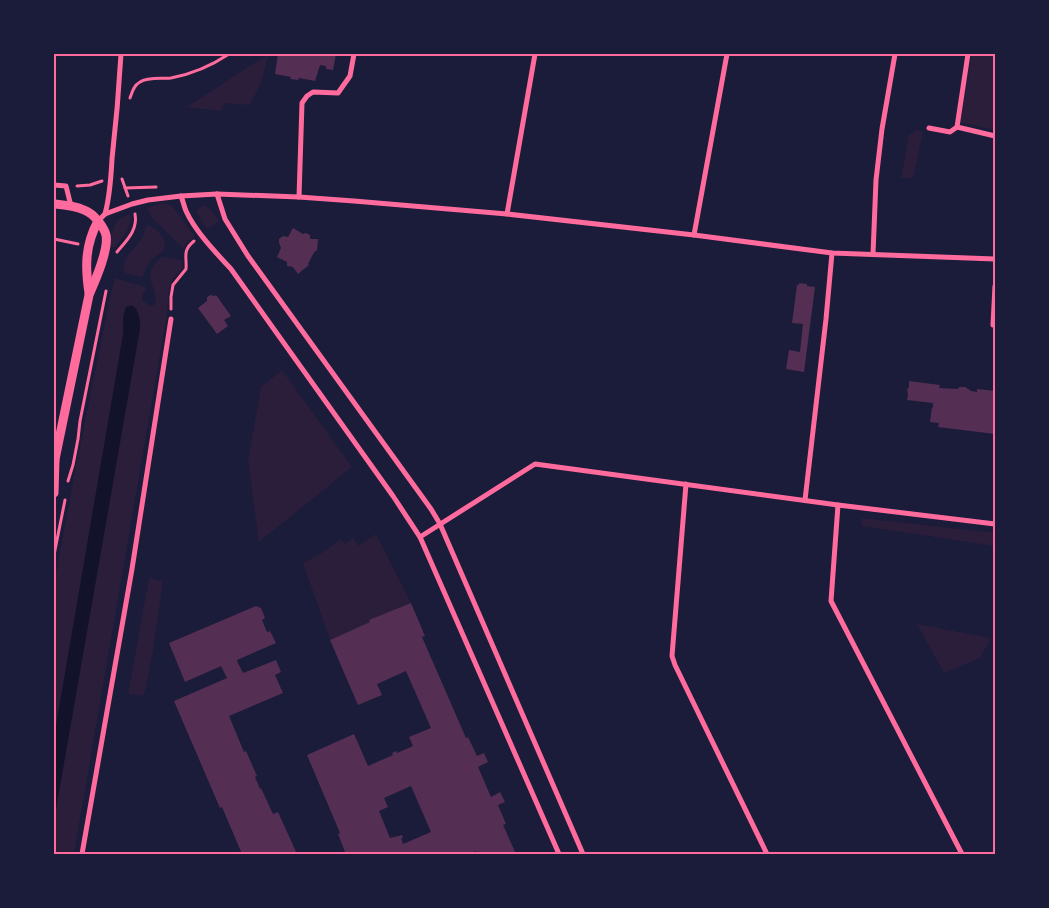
<svg xmlns="http://www.w3.org/2000/svg" width="1049" height="908" font-family="'Libre Baskerville',serif">
	<rect width="100%" height="100%" fill="#1b1b3a"/>
	<g fill="#2a1e3b">
		<polygon points="972,54 995,54 995,126 991,129 960,122"/>
		<polygon points="268,55 262,81 250,105 225,103 220,111 187,107 251,65"/>
		<polygon points="917,130 923,132 913,178 901,178 909,135"/>
		<polygon points="163,203 168,204 173,207 195,237 187,242 183,248 153,219 146,208"/>
		<path d="M203,206c7,-1 12,9 16,15l-12,8 -10,-16v-3z"/>
		<path d="M130,214c2,14 -6,22 -15,33h-4l-1,-1c3,-16 2,-27 20,-32z"/>
		<path d="M148,225c8,3 21,14 16,24 -3,5 -11,8 -14,13 -4,4 -5,10 -7,14l-3,1 -15,-4c-6,-13 11,-25 17,-35 2,-4 3,-8 4,-12z"/>
		<path d="M164,257l18,3v9l-9,9 -4,13 -2,23 -93,540h-20v-34l86,-492v-9l-4,-11 -13,9v18l-69,403v-153l22,-119 34,-168 5,-20 30,9 1,2 -3,5 -1,6 8,6 4,-1c7,-12 -11,-26 0,-40 3,-4 5,-6 10,-8z"/>
		<polygon points="282,370 352,467 259,542 248,461 261,387"/>
		<polygon points="861,518 995,533 995,546 862,526"/>
		<polygon points="376,534 411,603 370,620 370,622 330,640 303,563 319,555 341,539 345,544 353,538 359,546"/>
		<polygon points="149,578 163,581 153,651 144,696 128,694"/>
		<polygon points="917,624 991,638 980,658 944,673"/>
	</g>
	<path fill="#12122b" d="M132,305c7,6 8,14 8,23l-86,492v-82l69,-403v-18l3,-10z"/>
	<g fill="#542f53" fill-rule="evenodd">
		<polygon points="278,54 336,54 333,70 326,69 326,66 320,65 315,81 299,78 298,80 290,79 291,77 275,74"/>
		<polygon points="293,228 303,234 306,233 310,235 310,238 311,239 318,239 317,251 315,251 311,258 308,264 309,265 298,274 293,267 287,266 287,262 277,257 281,248 279,243 279,239 283,236 288,237"/>
		<polygon points="799,283 807,284 807,286 815,287 804,372 786,369 789,350 800,352 803,324 792,323 797,285 799,285"/>
		<polygon points="211,295 214,296 216,295 231,316 224,320 228,326 217,334 198,308 207,301 207,297"/>
		<polygon points="909,381 940,385 939,388 957,389 960,387 965,387 971,391 977,392 977,389 995,391 995,434 938,427 939,423 930,422 932,407 933,408 933,403 907,400 908,394 907,390 909,387"/>
		<path d="M411,603l14,33 -3,1 44,101 2,-1 9,19 7,-3 4,9 -10,5 13,30 9,-5 5,10 -7,3 8,19 -3,1 13,29h-39l-1,-3 -7,3h-130l6,-2 -7,-18 2,-1 -33,-78 47,-21 14,32 25,-11 -1,-2 4,-2 1,2 16,-7 -4,-9 22,-9 -25,-57 -29,13 5,11 -24,10 -28,-65 40,-18 -1,-2zM411,786l20,46 -28,12 -2,-6h2l-1,-3 -12,3 -11,-27 9,-4 -4,-9z"/>
		<polygon points="256,606 261,608 265,618 262,620 267,632 270,631 276,643 237,660 237,661 243,673 276,660 281,672 275,675 283,693 229,716 244,752 246,751 257,776 255,777 260,789 261,788 273,814 278,812 297,854 242,854 222,807 220,808 174,701 227,678 221,666 185,682 169,643"/>
	</g>
	<g fill="none" stroke-linecap="round" stroke-linejoin="round">
		<g stroke="#ff6b9d" stroke-width="3">
			<path d="M130,98c2,-6 4,-13 10,-16 7,-5 22,-3 31,-4 21,-4 40,-12 58,-24"/>
			<polyline points="122,179 128,196"/>
			<polyline points="77,186 90,185 102,181"/>
			<polyline points="125,188 156,187"/>
			<polyline points="54,239 78,244"/>
			<path d="M117,252c10,-12 21,-22 18,-38"/>
			<path d="M171,309v-12l2,-12 13,-16c1,-13 -4,-18 8,-28"/>
			<polyline points="68,481 73,465 78,439 80,421 106,291"/>
			<polyline points="54,555 65,500"/>
		</g>
		<g stroke="#ff6b9d" stroke-width="5">
			<polyline points="968,54 957,127 995,136"/>
			<polyline points="929,128 950,132 957,127"/>
			<polyline points="54,185 66,186 71,206"/>
			<polyline points="217,194 225,219 248,256 431,509 440,524 583,854"/>
			<path d="M181,196c2,5 3,10 5,15 9,20 30,42 45,58l162,227 27,41 139,317"/>
			<polyline points="299,197 302,103 307,96 313,92 338,93 350,76 354,54"/>
			<path d="M105,214c5,-18 6,-36 7,-55 4,-35 7,-70 9,-105"/>
			<polyline points="507,214 535,54"/>
			<polyline points="98,221 105,214 132,204 148,200 181,196 217,194 299,197 354,201 507,214 694,235 832,253 995,259"/>
			<polyline points="694,235 727,54"/>
			<polyline points="873,254 876,180 882,129 895,54"/>
			<polyline points="993,325 995,286"/>
			<polyline points="686,484 672,656 675,665 767,854"/>
			<polyline points="805,500 826,319 832,253"/>
			<polyline points="838,505 831,601 962,854"/>
			<polyline points="420,537 535,464 838,505 995,524"/>
			<polyline points="82,854 132,569 171,319"/>
		</g>
		<g stroke="#ff6b9d" stroke-width="9">
			<path d="M54,204c10,1 21,2 30,6 6,2 11,7 15,12 3,4 6,9 7,13 3,15 -11,46 -17,60l-35,169"/>
			<path d="M89,293c-4,-26 -4,-48 9,-72"/>
			<polyline points="54,493 55,460"/>
		</g>
	</g>
	<rect width="1049" height="908" fill="none" stroke="#1b1b3a" stroke-width="110"/>
	<rect x="55" y="55" width="939" height="798" fill="none" stroke="#ff6b9d" stroke-width="2"/>
</svg>
